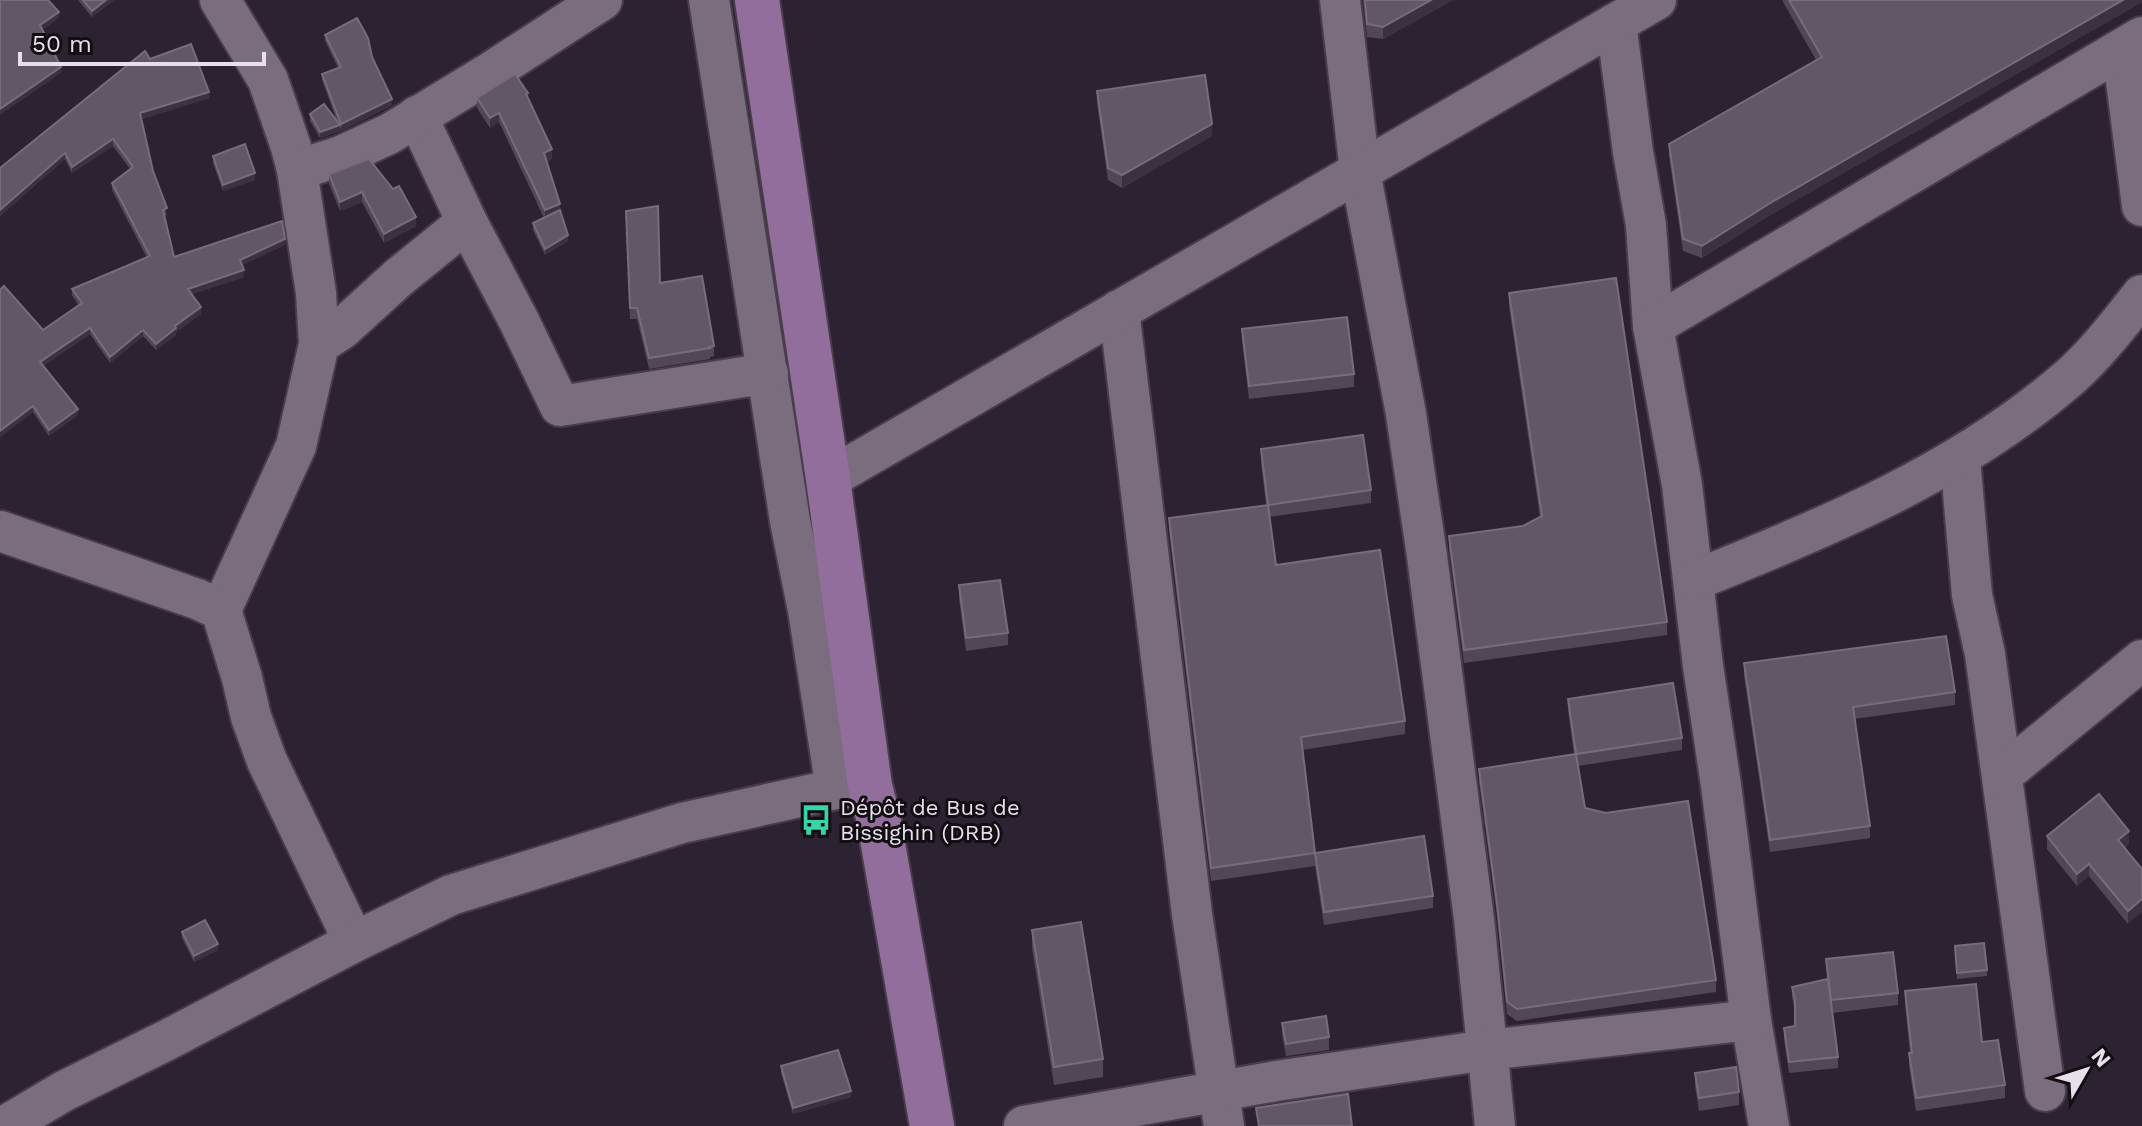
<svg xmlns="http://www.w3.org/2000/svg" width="2142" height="1126" font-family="'Work Sans',sans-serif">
	<rect width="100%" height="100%" fill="#2d2231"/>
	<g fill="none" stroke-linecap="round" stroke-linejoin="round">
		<defs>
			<g id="minor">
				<polyline points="220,0 268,80 291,147 297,170 316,293 319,344 296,446 221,610"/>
				<polyline points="709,0 790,521 808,610 836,789"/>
				<polyline points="1340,0 1360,171 1406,414 1427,556 1474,919 1495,1126"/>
				<polyline points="1616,23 1633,152 1646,225 1653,326 1682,485 1703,666 1721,785 1751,1020 1769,1126"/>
				<polyline points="2122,49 2142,206"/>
				<polyline points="417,116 467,222 519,321 560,406 768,373"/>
				<polyline points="297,170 341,156 389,134 491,72 602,0"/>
				<polyline points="1119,310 1192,914 1224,1126"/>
				<polyline points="1653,326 2142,37"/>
				<polyline points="319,344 342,329 398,278 467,222"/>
				<polyline points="1960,458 1972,595 1985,654 2045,1091"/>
				<polyline points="828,479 1656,0"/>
				<polyline points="0,531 197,599 221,610 242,678 251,717 267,761 354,942"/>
				<path d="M1695,580c131,-52 267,-109 375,-203 27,-24 49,-53 72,-82"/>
				<polyline points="2002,775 2142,660"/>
				<polyline points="5,1126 64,1091 167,1040 354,942 451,895 682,823 836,789 870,786"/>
				<polyline points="1024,1126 1276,1081 1487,1050 1751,1020"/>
			</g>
			<polyline id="major" points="757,0 828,479 870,786 879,821 932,1126"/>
		</defs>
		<use href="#minor" stroke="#473e4a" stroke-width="44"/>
		<use href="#major" stroke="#473e4a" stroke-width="48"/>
		<use href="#minor" stroke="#7a6d7e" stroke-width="40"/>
		<use href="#major" stroke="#926e9d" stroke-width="44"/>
	</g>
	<g fill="#524756">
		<polygon points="78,0 114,0 92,17"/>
		<polygon points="1363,0 1453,0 1383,39 1367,37"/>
		<polygon points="1782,0 2142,0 2142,2 1772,214 1702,258 1683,251 1669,156 1669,144 1816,60"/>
		<polygon points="325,35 372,57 392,105 341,131 340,128 340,131 320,138 310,121 310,114 337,121 322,80 322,74 338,68 325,41"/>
		<polygon points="150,59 209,98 141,119 153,171 167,215 164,216 174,257 285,245 242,265 244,277 192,294 201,314 176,332 176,335 156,350 143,336 110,363 90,334 43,366 78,415 49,436 33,412 0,437 43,330 79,306 72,295 72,289 147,258 112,190 112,183 130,169 113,146 72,173 65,159 0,216 0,168"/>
		<polygon points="1097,91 1212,136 1122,188 1108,180 1097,103"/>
		<polygon points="477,98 528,98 552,159 546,162 568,241 545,255 533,230 533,223 544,218 499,122 490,128 477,108"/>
		<polygon points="213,156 255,180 223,191 213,163"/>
		<polygon points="369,159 416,226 384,243 362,202 340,211 329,184 329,174"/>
		<polygon points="626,211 660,283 714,346 714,356 710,357 710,359 649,369 637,319 630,319"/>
		<polygon points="1509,293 1667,622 1667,635 1464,663 1449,549 1449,536 1523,526 1540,517 1509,306"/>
		<polygon points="1242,329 1354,374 1354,387 1249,399 1242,341"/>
		<polygon points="1261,449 1371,490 1371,503 1269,517 1276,565 1405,721 1405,734 1302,750 1315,853 1433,896 1433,908 1324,925 1315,866 1211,881 1169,531 1169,518 1266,505 1261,462"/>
		<polygon points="959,585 1008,633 1008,645 966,651 959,598"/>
		<polygon points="1744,663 1955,692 1955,705 1854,719 1870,826 1870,838 1770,852 1744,676"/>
		<polygon points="1568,699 1682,738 1682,750 1578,766 1585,808 1716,980 1716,992 1517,1021 1507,1014 1497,916 1479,781 1479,769 1574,754 1568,711"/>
		<polygon points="2047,836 2129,844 2125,848 2142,869 2128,924 2089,876 2077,886 2047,849"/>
		<polygon points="1032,930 1103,1059 1103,1077 1054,1085 1032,948"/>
		<polygon points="182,932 218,950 194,962 182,938"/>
		<polygon points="1955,946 1987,970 1987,976 1957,979"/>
		<polygon points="1826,959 1898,993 1898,1005 1832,1013 1838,1057 1838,1068 1789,1073 1784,1039 1784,1028 1795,1026 1795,1011 1792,998 1792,987 1827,980"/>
		<polygon points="1905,991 1982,1042 2005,1085 2005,1098 1916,1111 1909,1066 1910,1053 1905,1004"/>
		<polygon points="1282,1023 1329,1037 1329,1050 1286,1056 1282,1035"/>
		<polygon points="781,1066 851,1097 793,1114 781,1073"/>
		<polygon points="1695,1073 1739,1092 1739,1105 1699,1111 1695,1086"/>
	</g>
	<g fill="#3d3141">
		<polygon points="106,0 114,0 92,17 92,11"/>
		<polygon points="1431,0 1453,0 1383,39 1383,27"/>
		<polygon points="2123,0 2142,0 2142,2 1772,214 1702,258 1702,246 1772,202"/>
		<polygon points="59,12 59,18 40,32 40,25"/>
		<polygon points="61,67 61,73 0,115 0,109"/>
		<polygon points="209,92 209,98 140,120 140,113"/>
		<polygon points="392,99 392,105 341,131 341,124"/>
		<polygon points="499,113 499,122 490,128 490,118"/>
		<polygon points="1212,124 1212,136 1122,188 1122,175"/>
		<polygon points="340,125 340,131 320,138 320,132"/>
		<polygon points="113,139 113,146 72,173 72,167"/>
		<polygon points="552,149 552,159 544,163 544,153"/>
		<polygon points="65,153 65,159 0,216 0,210"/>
		<polygon points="255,173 255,180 223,191 223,185"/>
		<polygon points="362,192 362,202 340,211 340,202"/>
		<polygon points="560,204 560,214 545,220 545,210"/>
		<polygon points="416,217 416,226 384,243 384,234"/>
		<polygon points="568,235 568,241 545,255 545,249"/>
		<polygon points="285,239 285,245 240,266 240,260"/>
		<polygon points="244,270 244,277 188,295 188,289"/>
		<polygon points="201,307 201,314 176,332 176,335 156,350 156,344 175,326"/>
		<polygon points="90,328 90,334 40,368 40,362"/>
		<polygon points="143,330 143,336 110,363 110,357"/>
		<polygon points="33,406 33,412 0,437 0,431"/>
		<polygon points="78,409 78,415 49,436 49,430"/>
		<polygon points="2129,831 2129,844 2118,853 2118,840"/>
		<polygon points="2089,864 2089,876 2077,886 2077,874"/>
		<polygon points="2142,899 2142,912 2128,924 2128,911"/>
		<polygon points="218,944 218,950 194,962 194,956"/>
		<polygon points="851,1091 851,1097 793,1114 793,1108"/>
	</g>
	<g fill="#625766" stroke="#776c7b" stroke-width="2">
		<polygon points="0,0 48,0 59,12 40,25 61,67 0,109"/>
		<polygon points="83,0 106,0 92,11"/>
		<polygon points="1365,0 1431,0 1383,27 1367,24"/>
		<polygon points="1789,0 2123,0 1772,202 1702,246 1683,239 1669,144 1822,57"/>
		<polygon points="357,18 368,38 372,57 392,99 341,124 322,74 341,67 325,35"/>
		<polygon points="191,44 209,92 140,113 153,171 167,208 163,210 174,257 282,221 285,239 240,260 244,270 188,289 201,307 175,326 176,328 156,344 143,330 110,357 90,328 40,362 78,409 49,430 33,406 0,431 0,290 4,286 43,330 82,303 72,289 150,256 112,183 133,167 113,139 72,167 65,153 0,210 0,168 145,51 150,59"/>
		<polygon points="515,74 528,93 526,94 552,149 544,153 560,204 545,210 499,113 490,118 477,98"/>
		<polygon points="1205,75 1212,124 1122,175 1108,168 1097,91"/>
		<polygon points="324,104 340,125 320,132 310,114"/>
		<polygon points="245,144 255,173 223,185 213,156"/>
		<polygon points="369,159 393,189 399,186 416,217 384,234 362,192 340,202 329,174"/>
		<polygon points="658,206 660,283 702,276 714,346 709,347 710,348 649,358 637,308 630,308 626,211"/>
		<polygon points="560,210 568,235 545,249 533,223"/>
		<polygon points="1616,278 1667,622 1464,650 1449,536 1523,526 1542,516 1509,293"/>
		<polygon points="1347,317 1354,374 1249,386 1242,329"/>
		<polygon points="1363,435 1371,490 1268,505 1261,449"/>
		<polygon points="1268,505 1276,565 1380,550 1405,721 1301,737 1315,853 1211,868 1169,518"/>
		<polygon points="1000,580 1008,633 966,638 959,585"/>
		<polygon points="1946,636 1955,692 1853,707 1870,826 1770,840 1744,663"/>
		<polygon points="1673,683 1682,738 1576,754 1568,699"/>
		<polygon points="1576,754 1585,808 1606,813 1688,801 1716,980 1517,1009 1507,1002 1497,903 1479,769"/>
		<polygon points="2099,794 2129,831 2118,840 2142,869 2142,899 2128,911 2089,864 2077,874 2047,836"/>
		<polygon points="1424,836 1433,896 1324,912 1315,853"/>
		<polygon points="205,920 218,944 194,956 182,932"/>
		<polygon points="1081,922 1103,1059 1054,1067 1032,930"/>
		<polygon points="1984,943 1987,970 1957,973 1955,946"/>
		<polygon points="1893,952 1898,993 1831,1000 1826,959"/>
		<polygon points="1828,979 1838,1057 1789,1062 1784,1028 1795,1026 1795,1000 1792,987"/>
		<polygon points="1976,984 1982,1042 1998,1040 2005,1085 1916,1098 1909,1053 1912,1053 1905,991"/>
		<polygon points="1326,1016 1329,1037 1286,1044 1282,1023"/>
		<polygon points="838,1050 851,1091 793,1108 781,1066"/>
		<polygon points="1736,1067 1739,1092 1699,1098 1695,1073"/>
		<polygon points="1348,1094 1352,1126 1259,1126 1256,1108"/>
	</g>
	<defs>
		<symbol id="bus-bare" viewBox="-9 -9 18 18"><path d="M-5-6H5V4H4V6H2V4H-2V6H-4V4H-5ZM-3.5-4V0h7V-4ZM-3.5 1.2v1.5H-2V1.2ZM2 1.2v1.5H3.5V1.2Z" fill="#36d4a7" stroke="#130e14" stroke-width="2.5" paint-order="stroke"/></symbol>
	</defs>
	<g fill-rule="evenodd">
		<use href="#bus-bare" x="794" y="798" width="44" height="44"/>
	</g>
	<g text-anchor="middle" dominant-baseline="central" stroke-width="6" stroke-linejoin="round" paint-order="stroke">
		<g font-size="22" fill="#e7e0ea" stroke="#130e14" text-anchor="start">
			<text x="840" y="807">Dépôt de Bus de<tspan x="840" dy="25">Bissighin (DRB)</tspan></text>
		</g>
	</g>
	<g transform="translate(2086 1070) rotate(51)" stroke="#130e14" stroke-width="6" paint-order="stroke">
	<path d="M0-6L14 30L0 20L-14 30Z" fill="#e7e0ea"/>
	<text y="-12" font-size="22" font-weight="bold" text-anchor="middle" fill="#e7e0ea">N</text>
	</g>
	<path d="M20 52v12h244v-12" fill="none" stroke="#e7e0ea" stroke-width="4"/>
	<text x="32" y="52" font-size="24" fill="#e7e0ea" stroke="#130e14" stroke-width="6" paint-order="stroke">50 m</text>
</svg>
